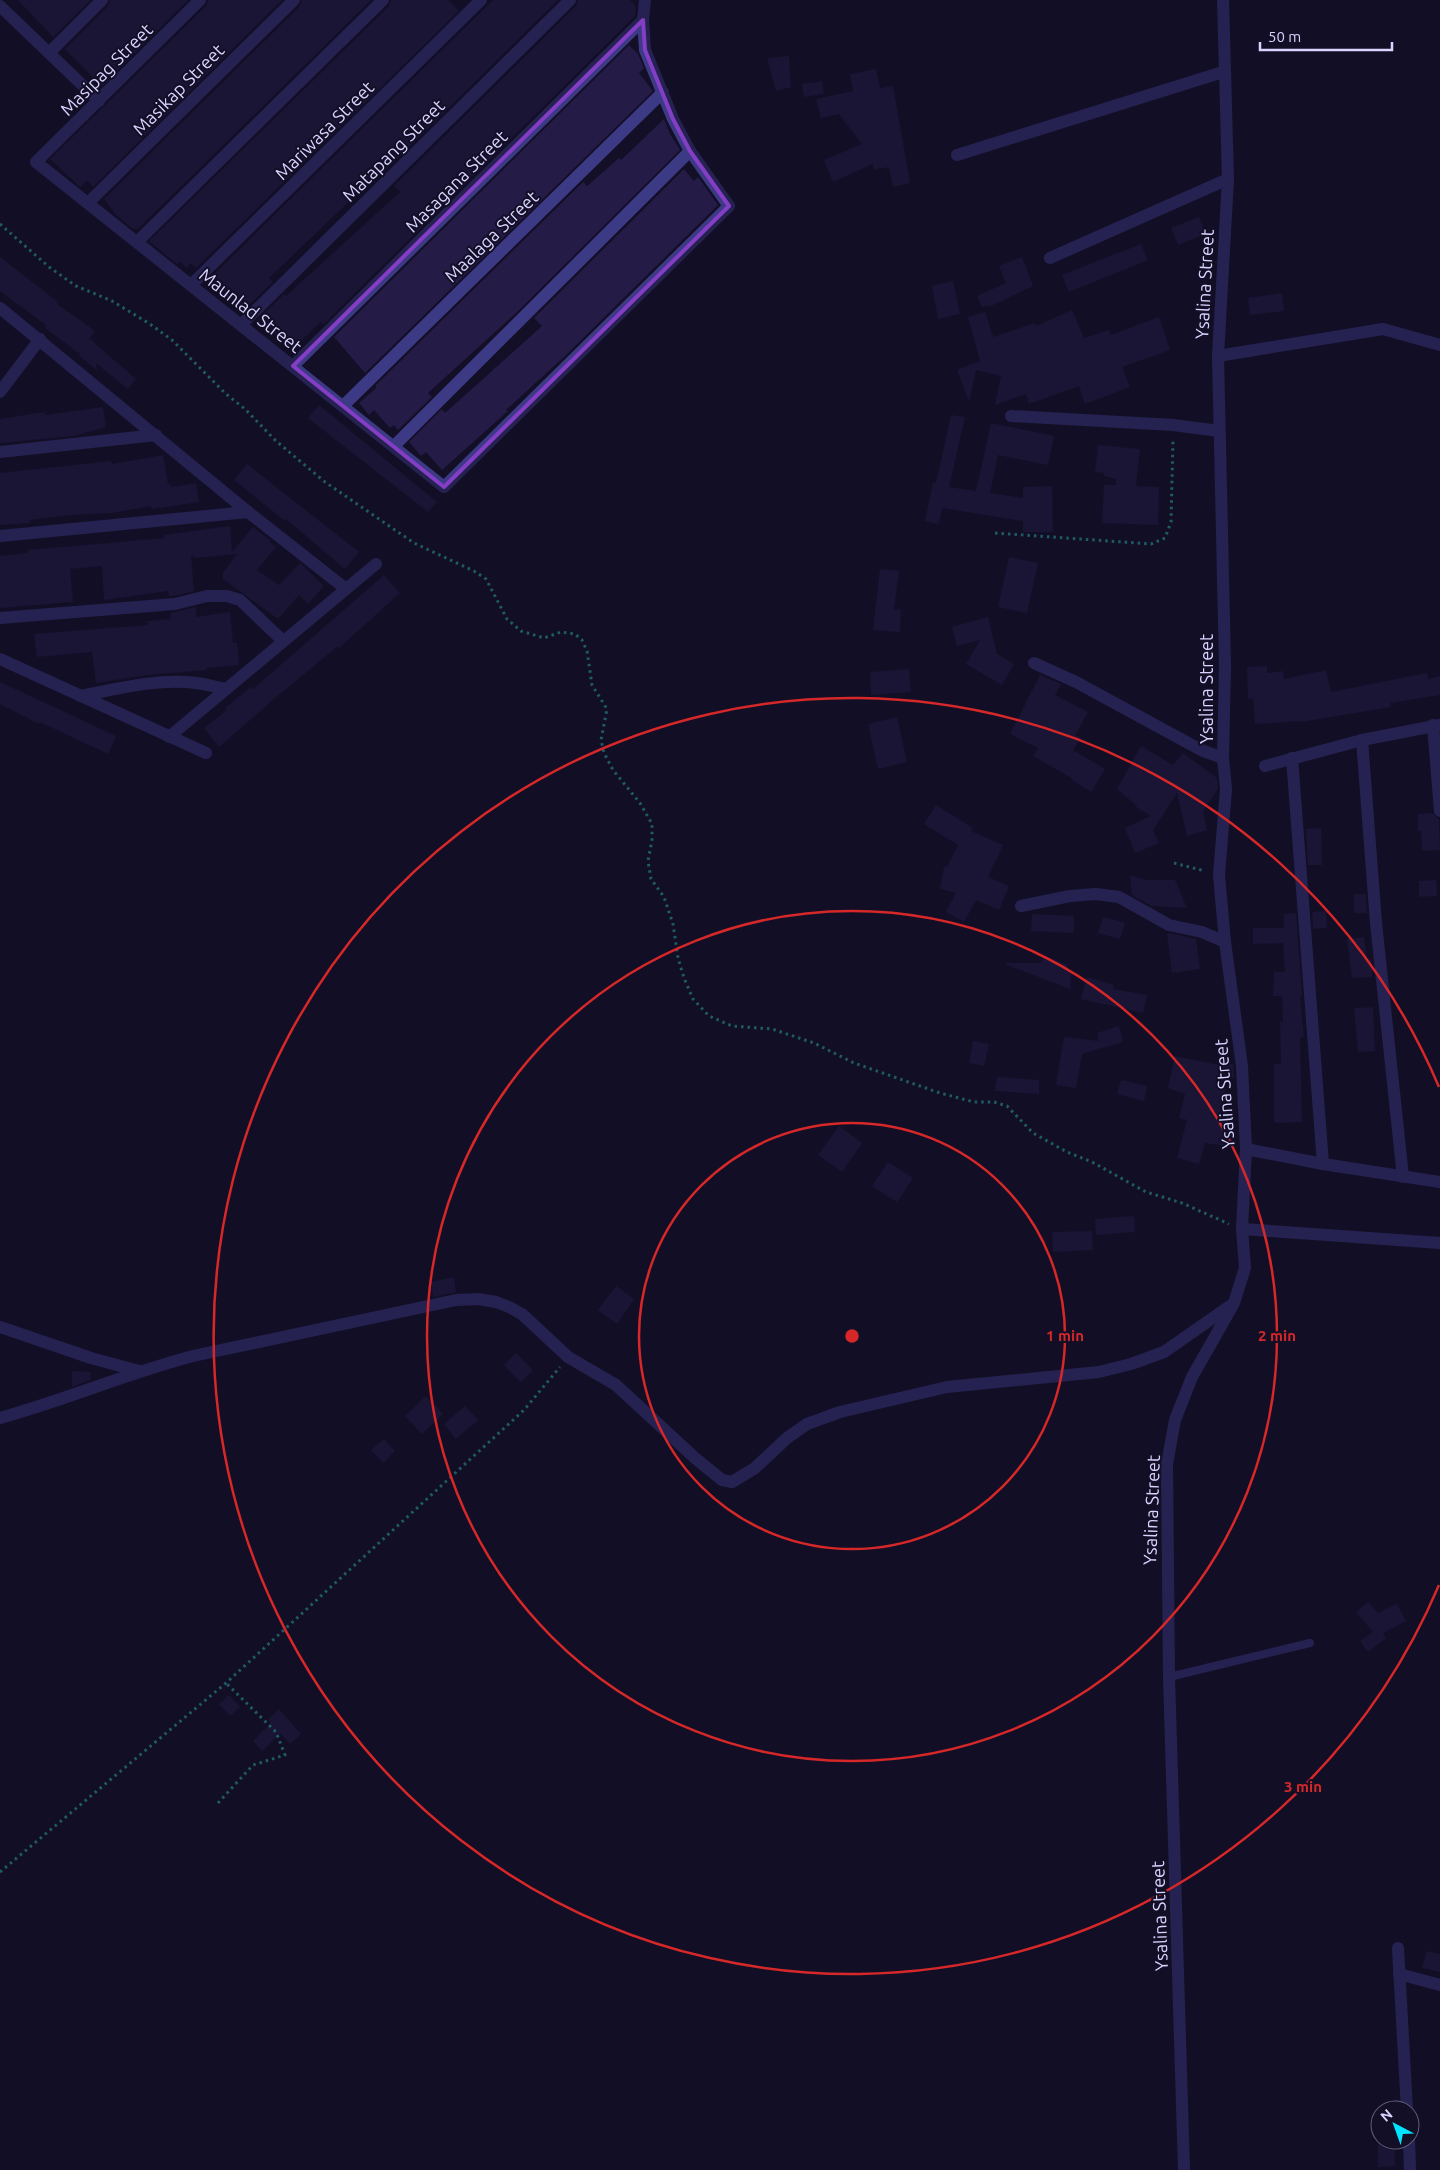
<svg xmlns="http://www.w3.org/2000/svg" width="1440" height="2170" font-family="Ubuntu,sans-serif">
	<rect width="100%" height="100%" fill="#130f26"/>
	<g fill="#241b47">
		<polygon points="18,0 91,0 53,37"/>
		<polygon points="110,0 188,0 102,86 65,49 108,6"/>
		<polygon points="208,0 282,0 93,187 87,180 80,187 50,159 206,6"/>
		<polygon points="302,0 371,0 138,229 133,229 116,215 104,199 300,6"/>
		<polygon points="391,0 448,0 459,11 196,268 191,263 186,268 180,261 177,264 151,243 149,241 389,6"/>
		<polygon points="493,0 558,0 382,174 380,172 269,278 273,282 247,307 245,304 239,309 221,291 219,292 208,280"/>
		<polygon points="578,0 630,0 636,6 635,16 323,325 321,322 291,350 259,319 284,294 286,296 400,192 394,186 576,6"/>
		<polygon points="629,45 638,54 644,68 639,73 653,91 365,373 334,337"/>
		<polygon points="789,56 791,87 776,91 767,58"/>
		<polygon points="876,69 880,88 893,86 910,183 893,187 889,167 874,170 873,164 833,182 824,160 862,144 839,114 821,118 816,99 853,91 850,74"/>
		<polygon points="822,81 824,94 804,97 802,84"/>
		<polygon points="664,119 670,134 680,150 516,313 428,393 432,397 398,430 394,425 390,428 374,410 369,415 359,403 376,388 376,385 583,182 587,186 619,158 621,160"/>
		<polygon points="684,169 694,181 698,177 718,205 564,357 506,410 508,411 442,470 426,452 421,456 409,442 442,409 445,413 542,326 534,318"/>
		<polygon points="1199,217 1206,234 1178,245 1171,228"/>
		<polygon points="1141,244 1148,260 1069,292 1062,275"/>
		<polygon points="0,257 58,302 57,304 95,331 89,339 91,340 92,338 93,342 136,379 128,389 96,363 97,370 79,356 80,354 45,328 47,326 0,291"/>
		<polygon points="1022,257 1033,286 989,307 988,305 982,307 977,296 1006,283 999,266"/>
		<polygon points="953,281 960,314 938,319 932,286"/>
		<polygon points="1282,293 1284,311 1250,315 1248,298"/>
		<polygon points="1072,310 1084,338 1109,330 1111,335 1159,317 1170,350 1122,367 1130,387 1085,404 1079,386 1029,404 1026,394 995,405 1001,376 976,370 969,402 957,370 980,361 968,317 985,312 993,337 1035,323 1036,326"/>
		<polygon points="319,405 437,502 428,512 308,418"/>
		<polygon points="103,407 106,427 74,436 0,443 0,419 25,415 45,412 45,415"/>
		<polygon points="951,415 965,417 949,487 976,491 991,423 1054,436 1048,465 998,455 990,493 1023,498 1023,487 1052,486 1053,532 1023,532 1023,521 942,508 939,524 925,521 933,483 936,483"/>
		<polygon points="1098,445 1140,449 1136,486 1159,487 1158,525 1102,523 1104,485 1116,485 1116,479 1104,476 1104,473 1095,472"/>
		<polygon points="163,455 168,484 170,484 171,487 196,483 199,502 152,509 151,506 112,513 71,515 30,520 30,523 0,525 0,473 111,461 112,464"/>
		<polygon points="247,464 359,552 345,569 286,519 285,521 234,480"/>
		<polygon points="230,526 232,552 253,527 270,540 269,541 276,547 257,570 279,585 300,563 324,586 308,604 299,595 278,619 223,579 223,573 237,554 195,558 191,555 194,591 174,596 169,596 168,591 104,600 102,566 70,569 73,602 0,608 0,556 28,553 28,550 165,538 164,535"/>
		<polygon points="1009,557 1038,563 1027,613 998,607"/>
		<polygon points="880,569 899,571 894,609 901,610 900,632 873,630"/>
		<polygon points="384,575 400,593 339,648 338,646 275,698 219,747 204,728 227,710 225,708 251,687 253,689"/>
		<polygon points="196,607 196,617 230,612 233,643 237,643 239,665 206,668 206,670 147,675 96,683 92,652 37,657 34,634 148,625 147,621 171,619 170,613"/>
		<polygon points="988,617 997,654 1014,664 1002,685 966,664 980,640 957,646 952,627"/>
		<polygon points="1267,666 1267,673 1283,671 1284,679 1326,670 1331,692 1427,673 1428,679 1440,676 1440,695 1390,703 1391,707 1301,722 1301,721 1255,724 1253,698 1248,699 1247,667"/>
		<polygon points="909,669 911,692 871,695 870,672"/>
		<polygon points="1040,675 1061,684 1055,695 1088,712 1075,735 1081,738 1073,750 1105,769 1091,792 1072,780 1073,779 1033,756 1038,748 1010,734"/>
		<polygon points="0,682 116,736 108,754 40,722 39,724 0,704"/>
		<polygon points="897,717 907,762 878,769 868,724"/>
		<polygon points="1141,746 1173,765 1183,753 1217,778 1218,789 1203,811 1207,830 1187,836 1177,793 1153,830 1159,843 1135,853 1125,828 1151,816 1136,807 1137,806 1117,789"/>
		<polygon points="936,805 973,828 971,831 1003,845 988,877 1009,886 999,910 976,900 964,922 946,912 956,893 940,889 944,867 947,867 958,845 924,824"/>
		<polygon points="1432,813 1439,819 1440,850 1422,851 1421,831 1418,831 1418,814"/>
		<polygon points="1321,828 1322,865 1308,865 1306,829"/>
		<polygon points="1130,875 1146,880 1175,880 1187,908 1151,906 1132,895"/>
		<polygon points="1436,880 1437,896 1419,897 1419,881"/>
		<polygon points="1354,894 1366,894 1367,913 1354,913"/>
		<polygon points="1326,911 1327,928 1313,929 1312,912"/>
		<polygon points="1296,913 1302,996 1300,996 1304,1037 1300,1037 1302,1122 1278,1123 1274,1122 1274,1064 1281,1064 1280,1022 1283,1022 1282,996 1273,996 1274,972 1285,972 1283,943 1253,944 1253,928 1284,928 1284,914"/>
		<polygon points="1032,914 1074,916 1074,933 1031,931"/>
		<polygon points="1103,917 1125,923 1120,939 1098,933"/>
		<polygon points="1169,933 1196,939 1200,969 1172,973 1167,934"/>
		<polygon points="1364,937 1367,960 1372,960 1372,977 1352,978 1347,939"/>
		<polygon points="1044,956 1068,965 1066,971 1071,972 1070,989 1005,964 1006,963 1041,963"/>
		<polygon points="1087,977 1114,985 1113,989 1147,995 1143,1013 1081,999"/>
		<polygon points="1373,1007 1375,1051 1358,1052 1354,1008"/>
		<polygon points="1119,1026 1123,1042 1082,1054 1076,1088 1056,1085 1064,1037 1099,1041 1097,1033"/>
		<polygon points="973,1041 989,1044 984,1066 969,1063"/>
		<polygon points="1175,1056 1219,1065 1219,1063 1233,1064 1234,1078 1228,1077 1219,1118 1235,1120 1231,1147 1205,1143 1199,1164 1177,1158 1187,1120 1179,1118 1185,1094 1168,1088"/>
		<polygon points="997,1077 1039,1080 1039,1094 995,1091"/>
		<polygon points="1121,1080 1147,1086 1144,1101 1117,1094"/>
		<polygon points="839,1126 862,1143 842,1172 818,1155"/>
		<polygon points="888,1162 913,1178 897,1202 872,1186"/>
		<polygon points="1134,1216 1135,1232 1096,1235 1095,1219"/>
		<polygon points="1092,1231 1093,1250 1053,1252 1052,1232"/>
		<polygon points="454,1277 456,1292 433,1297 431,1282"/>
		<polygon points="616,1286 634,1299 617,1324 598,1310"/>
		<polygon points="516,1353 533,1370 521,1382 504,1365"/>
		<polygon points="72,1371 91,1372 90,1380 72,1387"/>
		<polygon points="426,1396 443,1414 422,1434 405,1416"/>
		<polygon points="465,1406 478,1420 456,1439 444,1424"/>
		<polygon points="384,1439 395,1451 383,1463 371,1450"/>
		<polygon points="1368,1602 1378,1613 1397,1604 1406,1621 1383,1633 1386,1638 1368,1652 1360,1641 1373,1632 1356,1612"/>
		<polygon points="229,1695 240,1707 230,1716 219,1704"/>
		<polygon points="279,1709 301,1734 290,1744 280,1733 262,1751 253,1741 271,1723 268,1719"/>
		<polygon points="1427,1951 1440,1954 1440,1972 1422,1968"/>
		<polygon points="1378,2140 1394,2140 1395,2166 1378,2167"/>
	</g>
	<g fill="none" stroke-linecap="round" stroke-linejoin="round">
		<g stroke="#2fb8b0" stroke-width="3" stroke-dasharray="2.5 4" stroke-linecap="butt">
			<polyline points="0,224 49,267 76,286 112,301 150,324 172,340 226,394 245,409 276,441 325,482 414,543 474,571 486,579 507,619 521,631 544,638 561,632 575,634 582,640 587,651 592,685 607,709 601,740 604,753 613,770 640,803 652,824 652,840 648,861 651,879 664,897 673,924 678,958 684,978 693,999 709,1016 732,1026 772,1029 814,1043 854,1063 940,1093 974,1102 994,1102 1007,1106 1033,1133 1067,1152 1092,1162 1146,1192 1182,1203 1229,1224"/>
			<polyline points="995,533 1151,544 1165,538 1171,522 1173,439"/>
			<polyline points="1174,863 1205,871"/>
			<polyline points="218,1803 253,1765 285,1755 276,1732 226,1683"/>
			<polyline points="0,1872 226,1683 524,1410 560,1367"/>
		</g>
		<polyline stroke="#3d3a85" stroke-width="8" points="1169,1677 1310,1643"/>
		<g stroke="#3d3a85" stroke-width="12">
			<polyline points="200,0 36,162 444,487 729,206 690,151 673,119 645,50 643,20 645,0"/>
			<polyline points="0,6 99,101"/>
			<polyline points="49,53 102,0"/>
			<polyline points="957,155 1223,72"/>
			<polyline points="88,203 294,0"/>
			<polyline points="137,242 383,0"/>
			<polyline points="1050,258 1228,179"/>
			<polyline points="191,285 481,0"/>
			<polyline points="0,308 248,512 346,589"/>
			<polyline points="241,325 570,0"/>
			<polyline points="1218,356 1383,329 1440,345"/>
			<polyline points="293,366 643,20"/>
			<polyline points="0,392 40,339"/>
			<polyline points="343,406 663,92"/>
			<polyline points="1011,416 1173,425 1219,431"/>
			<polyline points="394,446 690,151"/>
			<polyline points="0,452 156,435"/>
			<polyline points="0,536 248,512"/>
			<polyline points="0,618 175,604 207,596 227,596 240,600 283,641"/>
			<polyline points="0,659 206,753"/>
			<polyline points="1034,663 1076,682 1201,750 1223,758"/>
			<path d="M80,696c37,-7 78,-18 116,-13 10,1 20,4 30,6"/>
			<polyline points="1433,725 1440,811"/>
			<polyline points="169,737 376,564"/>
			<polyline points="1362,740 1376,923 1403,1177"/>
			<polyline points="1292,758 1323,1164"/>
			<polyline points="1265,766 1362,740 1440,725"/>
			<polyline points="1021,906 1070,896 1096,894 1119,897 1169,925 1202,932 1225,942"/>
			<polyline points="1246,1149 1323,1164 1440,1182"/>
			<polyline points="1242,1229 1440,1243"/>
			<polyline points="0,1327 91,1358 139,1371"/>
			<polyline points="1398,1948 1407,2110"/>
			<polyline points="1399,1974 1440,1985"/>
			<polyline points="1409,2140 1410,2170"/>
		</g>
		<g stroke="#3d3a85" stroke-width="12">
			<path d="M0,1418c65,-18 128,-45 193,-62l263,-56 22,-1 18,3 13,5 13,7 46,43 48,28 79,73 27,22 10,2 23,-14 32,-30 20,-14 33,-12 107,-25 152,-15 32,-8 33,-12 66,-46"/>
			<polyline points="1184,2170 1169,1677 1167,1464 1175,1420 1192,1377 1234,1303 1245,1268 1242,1229 1246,1149 1242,1066 1225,942 1219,875 1226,789 1223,758 1225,665 1218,356 1228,179 1223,0"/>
		</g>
	</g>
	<path d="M0 0H1440V2170H0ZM643,20l2,30 28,69 17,32 39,55 -285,281 -151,-121z" fill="#130f26" fill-opacity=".55" fill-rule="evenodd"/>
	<path fill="none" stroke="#843dc5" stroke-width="4" stroke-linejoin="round" d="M643,20l2,30 28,69 17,32 39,55 -285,281 -151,-121z"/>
	<g fill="none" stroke="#d62828" stroke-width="2.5">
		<circle cx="852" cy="1336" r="213"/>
		<circle cx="852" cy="1336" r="425"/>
		<path d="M1439 1585A638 638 0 1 1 1439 1087"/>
	</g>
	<g text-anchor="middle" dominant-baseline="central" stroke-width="4" stroke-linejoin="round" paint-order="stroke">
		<g font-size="18" fill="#d9d4ff" stroke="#130f26">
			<text transform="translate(106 69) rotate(-45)">Masipag Street</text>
			<text transform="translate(178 89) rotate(-45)">Masikap Street</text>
			<text transform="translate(324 130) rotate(-45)">Mariwasa Street</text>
			<text transform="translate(393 150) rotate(-45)">Matapang Street</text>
			<text transform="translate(456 181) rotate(-45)">Masagana Street</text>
			<text transform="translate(491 236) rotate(-44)">Maalaga Street</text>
			<text transform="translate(1204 284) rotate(-87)">Ysalina Street</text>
			<text transform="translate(251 310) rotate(38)">Maunlad Street</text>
			<text transform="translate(1206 689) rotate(-90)">Ysalina Street</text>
			<text transform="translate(1224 1094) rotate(-94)">Ysalina Street</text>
			<text transform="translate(1151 1510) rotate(-88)">Ysalina Street</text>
			<text transform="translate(1159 1916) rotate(-92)">Ysalina Street</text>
		</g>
	</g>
	<circle cx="852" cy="1336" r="8" fill="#d62828" stroke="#130f26" stroke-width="2.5"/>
	<g font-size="15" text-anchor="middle" font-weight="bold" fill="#d62828" stroke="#130f26" stroke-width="4" stroke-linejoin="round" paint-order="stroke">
		<text x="1065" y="1341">1 min</text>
		<text x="1277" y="1341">2 min</text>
		<text x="1303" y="1792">3 min</text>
	</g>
	<g transform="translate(1395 2125) rotate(319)"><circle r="24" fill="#130f26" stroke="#625e7d"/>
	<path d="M0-4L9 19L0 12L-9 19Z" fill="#00e5ff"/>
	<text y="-8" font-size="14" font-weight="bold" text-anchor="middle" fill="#d9d4ff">N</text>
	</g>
	<path d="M1260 42v8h132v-8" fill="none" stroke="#d9d4ff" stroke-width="2.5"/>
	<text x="1268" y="42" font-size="15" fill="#d9d4ff" stroke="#130f26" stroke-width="4" paint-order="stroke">50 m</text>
</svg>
